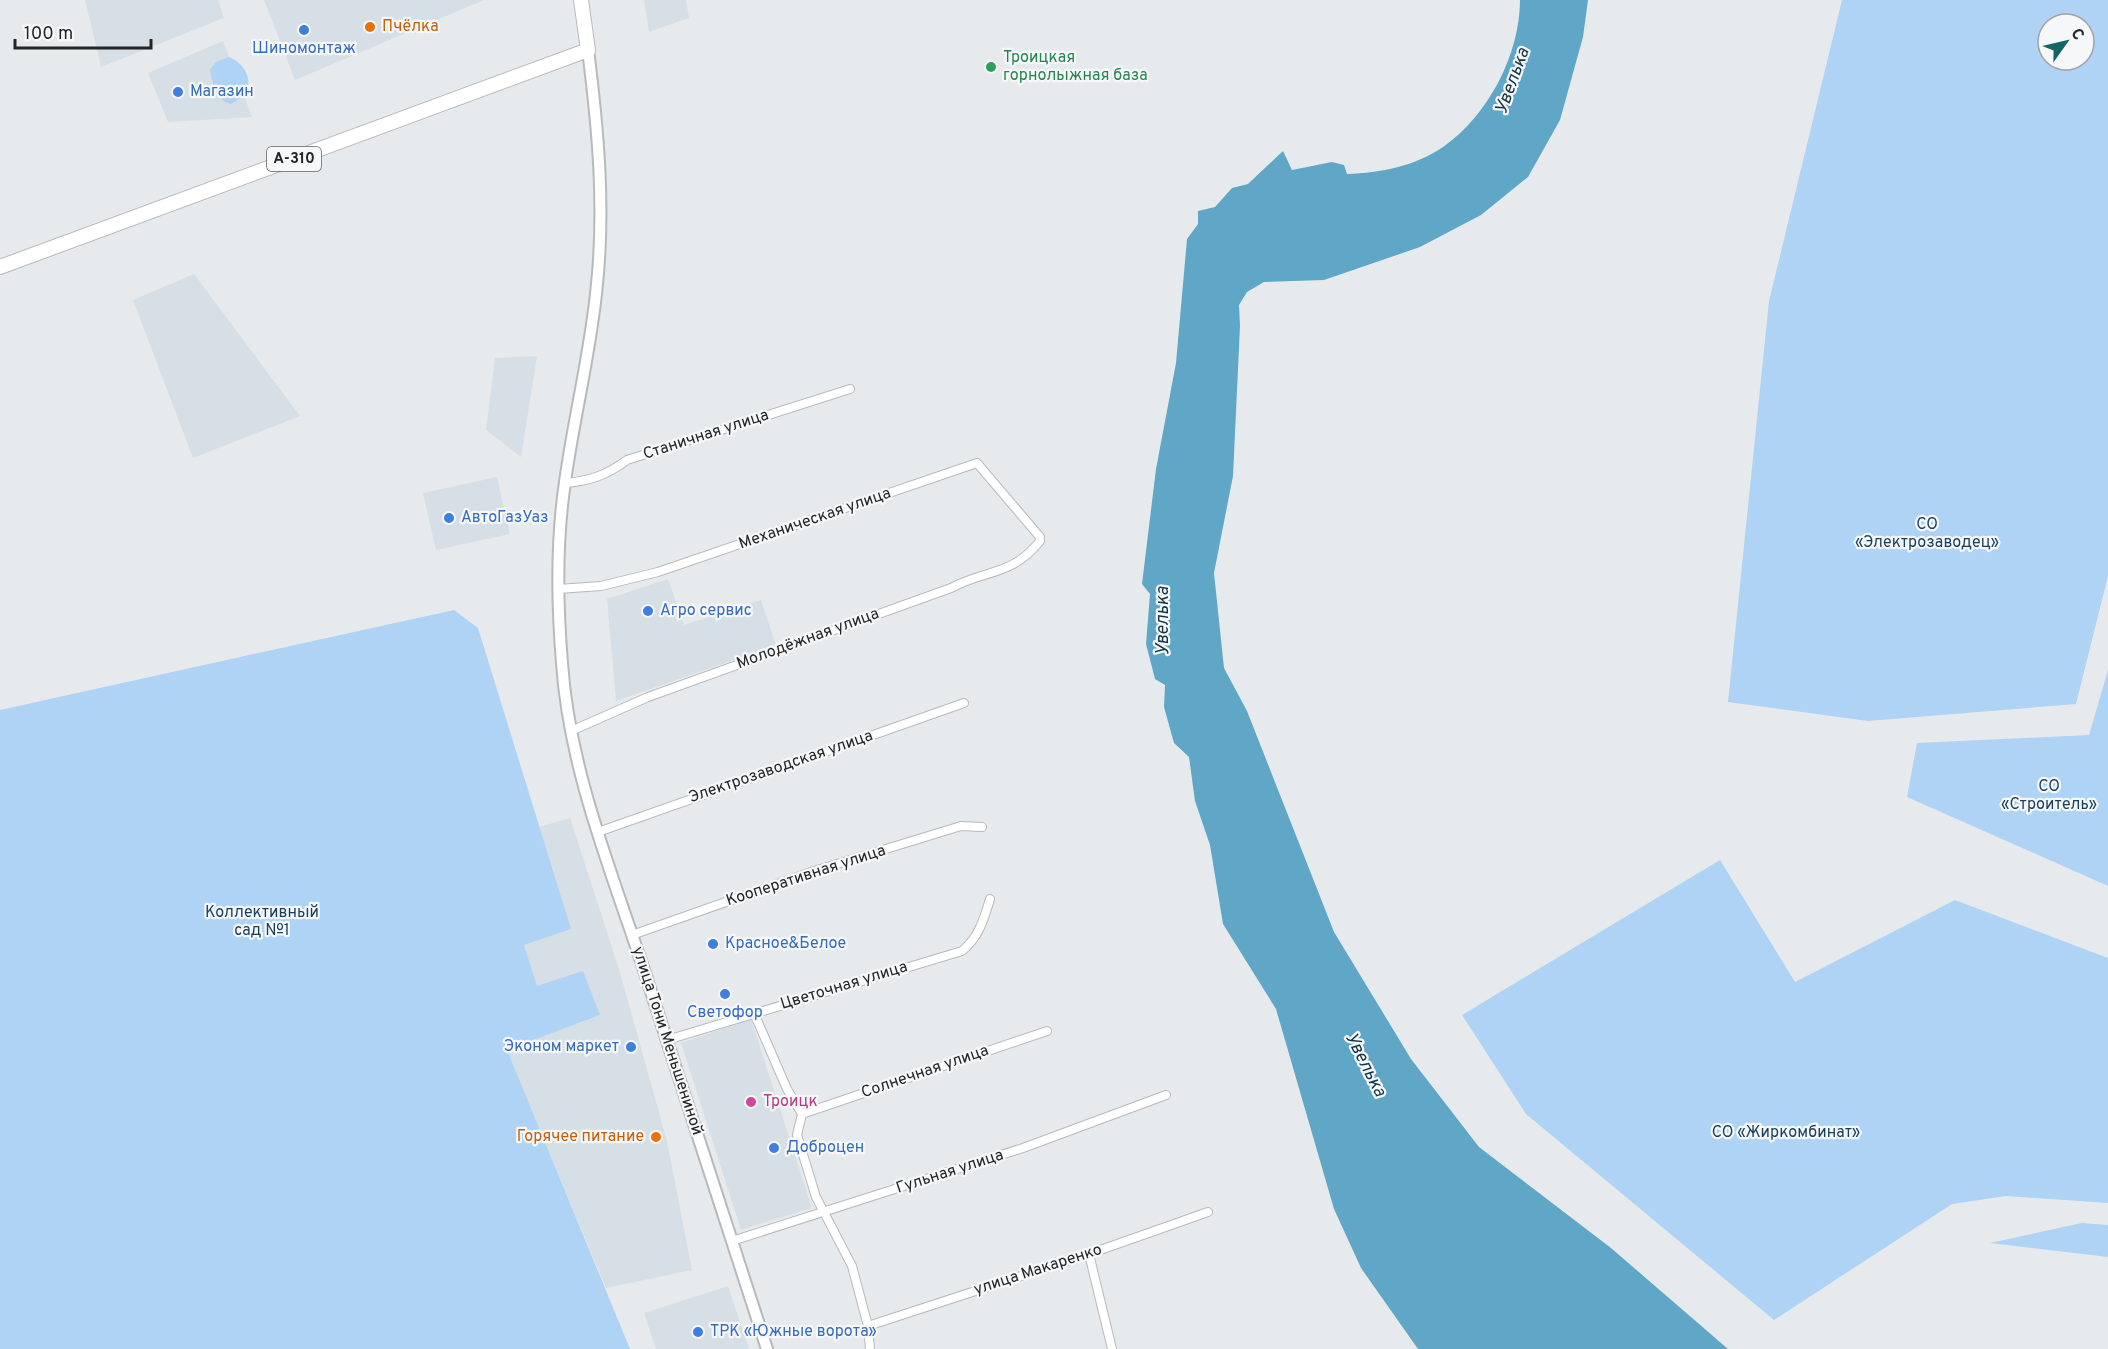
<svg xmlns="http://www.w3.org/2000/svg" width="2108" height="1349" font-family="Overpass,sans-serif">
	<rect width="100%" height="100%" fill="#e7eaec"/>
	<g fill="#d6dfe6">
		<polygon points="85,0 218,0 224,18 101,67"/>
		<polygon points="264,0 484,0 295,80"/>
		<polygon points="644,0 686,0 689,18 649,32"/>
		<polygon points="223,41 252,117 168,122 148,73"/>
		<polygon points="194,274 300,416 193,458 133,300"/>
		<polygon points="537,356 521,457 486,430 495,358"/>
		<polygon points="497,477 510,534 436,550 423,493"/>
		<polygon points="668,579 684,625 761,600 776,645 616,701 607,599"/>
		<polygon points="570,818 619,969 667,1141 692,1270 606,1288 506,1050 600,1015 537,987 524,945 570,929 539,827"/>
		<polygon points="751,1019 812,1208 741,1230 681,1043"/>
		<polygon points="728,1286 749,1349 656,1349 644,1313"/>
	</g>
	<g fill="#aed3f4" fill-rule="evenodd">
		<path d="M1842,0h266v576l-32,128 -208,17 -140,-19 41,-401zM2048,24h36v36h-36z"/>
		<path d="M229,57c15,6 25,22 16,38l-14,9c-15,-4 -18,-20 -21,-34l6,-8z"/>
		<polygon points="454,610 478,628 571,929 524,945 537,986 583,971 600,1015 507,1050 630,1349 0,1349 0,710"/>
		<polygon points="2108,670 2108,886 1907,797 1917,743 2089,735"/>
		<polygon points="1720,860 1795,982 1955,900 2108,958 2108,1203 2006,1196 1952,1204 1774,1320 1526,1114 1462,1015"/>
		<polygon points="2082,1223 2108,1225 2108,1257 1990,1243"/>
	</g>
	<path fill="#5fa6c7" d="M1520,0h68l-5,37 -23,83 -32,57 -47,38 -61,32 -96,33 -60,2 -17,10 -8,13 1,21 -7,150 -19,97 10,95 23,43 87,221 77,127 68,88 132,101 117,101h-310l-57,-81 -27,-59 -58,-200 -53,-85 -13,-79 -15,-44 -6,-44 -15,-14 -10,-36 1,-22 -10,-6 -9,-35 4,-50 -8,-10 14,-115 20,-106 11,-124 11,-15v-13l17,-4 17,-19 16,-4 35,-33 9,19 40,-8 12,3 3,9c34,-1 68,-8 96,-27 45,-31 77,-93 77,-147z"/>
	<g fill="none" stroke-linecap="round" stroke-linejoin="round">
		<defs>
			<g id="minor">
				<path d="M565,483c25,-2 42,-8 62,-23l223,-71"/>
				<polyline points="558,589 601,586 658,572 977,463 1040,537"/>
				<path d="M571,731l77,-34 303,-109c36,-19 61,-12 89,-47"/>
				<polyline points="598,832 964,703"/>
				<polyline points="632,935 814,871 961,826 982,827"/>
				<polyline points="754,1013 787,1089 802,1114 797,1135 816,1197 852,1266 868,1326 870,1349"/>
				<path d="M667,1040l295,-89c17,-14 22,-32 28,-52"/>
				<polyline points="802,1114 1047,1031"/>
				<polyline points="732,1241 1023,1148 1166,1095"/>
				<polyline points="1089,1254 1112,1349"/>
				<polyline points="868,1326 1089,1254 1208,1212"/>
			</g>
			<path id="secondary" d="M588,50c10,79 17,155 9,234 -6,67 -23,132 -32,198 -9,60 -8,121 -3,181 7,106 50,210 83,310 41,125 81,251 122,376"/>
			<polyline id="trunk" points="0,267 588,50 581,0"/>
		</defs>
		<use href="#minor" stroke="#b7b9bb" stroke-width="10"/>
		<use href="#secondary" stroke="#b7b9bb" stroke-width="14"/>
		<use href="#trunk" stroke="#b7b9bb" stroke-width="16"/>
		<use href="#minor" stroke="#fff" stroke-width="8"/>
		<use href="#secondary" stroke="#fff" stroke-width="10"/>
		<use href="#trunk" stroke="#fff" stroke-width="14"/>
	</g>
	<g fill="#e8710a" stroke="#f5f7f9" stroke-width="2">
		<circle cx="370" cy="27" r="6"/>
		<circle cx="656" cy="1137" r="6"/>
	</g>
	<g fill="#3f7fe0" stroke="#f5f7f9" stroke-width="2">
		<circle cx="304" cy="30" r="6"/>
		<circle cx="178" cy="92" r="6"/>
		<circle cx="449" cy="518" r="6"/>
		<circle cx="648" cy="611" r="6"/>
		<circle cx="713" cy="944" r="6"/>
		<circle cx="725" cy="994" r="6"/>
		<circle cx="631" cy="1047" r="6"/>
		<circle cx="774" cy="1148" r="6"/>
		<circle cx="698" cy="1332" r="6"/>
	</g>
	<circle fill="#2e9e5b" stroke="#f5f7f9" stroke-width="2" cx="991" cy="67" r="6"/>
	<circle fill="#d1479c" stroke="#f5f7f9" stroke-width="2" cx="751" cy="1102" r="6"/>
	<g text-anchor="middle" dominant-baseline="central" stroke-width="4.5" stroke-linejoin="round" paint-order="stroke">
		<rect fill="#f5f7f9" stroke="#626364" stroke-width="1.5" x="267" y="147" width="54" height="24" rx="4.5"/>
		<g font-size="15" font-weight="bold" fill="#232424">
			<text x="294" y="159">А-310</text>
		</g>
		<g font-size="16" fill="#c56008" stroke="#f5f7f9" text-anchor="start">
			<text x="382" y="27">Пчёлка</text>
			<text x="644" y="1137" text-anchor="end">Горячее питание</text>
		</g>
		<g font-size="16" fill="#366cbe" stroke="#f5f7f9" text-anchor="start">
			<text x="304" y="49" text-anchor="middle">Шиномонтаж</text>
			<text x="190" y="92">Магазин</text>
			<text x="461" y="518">АвтоГазУаз</text>
			<text x="660" y="611">Агро сервис</text>
			<text x="725" y="944">Красное&amp;Белое</text>
			<text x="725" y="1013" text-anchor="middle">Светофор</text>
			<text x="619" y="1047" text-anchor="end">Эконом маркет</text>
			<text x="786" y="1148">Доброцен</text>
			<text x="710" y="1332">ТРК «Южные ворота»</text>
		</g>
		<g font-size="16" fill="#27864d" stroke="#f5f7f9" text-anchor="start">
			<text x="1003" y="58">Троицкая<tspan x="1003" dy="18">горнолыжная база</tspan></text>
		</g>
		<g font-size="16" fill="#232424" stroke="#f5f7f9">
			<text transform="translate(706 435) rotate(-18)">Станичная улица</text>
			<text transform="translate(815 519) rotate(-19)">Механическая улица</text>
			<text transform="translate(808 639) rotate(-20)">Молодёжная улица</text>
			<text transform="translate(781 767) rotate(-19)">Электрозаводская улица</text>
			<text transform="translate(806 876) rotate(-18)">Кооперативная улица</text>
			<text transform="translate(844 986) rotate(-17)">Цветочная улица</text>
			<text transform="translate(667 1041) rotate(72)">улица Тони Меньшениной</text>
			<text transform="translate(925 1072) rotate(-19)">Солнечная улица</text>
			<text transform="translate(950 1172) rotate(-18)">Гульная улица</text>
			<text transform="translate(1038 1270) rotate(-18)">улица Макаренко</text>
		</g>
		<g font-size="16" fill="#173e5d" stroke="#f5f7f9">
			<text x="1927" y="525">СО<tspan x="1927" dy="18">«Электрозаводец»</tspan></text>
			<text x="2049" y="787">СО<tspan x="2049" dy="18">«Строитель»</tspan></text>
			<text x="262" y="913">Коллективный<tspan x="262" dy="18">сад №1</tspan></text>
			<text x="1786" y="1133">СО «Жиркомбинат»</text>
		</g>
		<g font-size="16" fill="#b23c85" stroke="#f5f7f9" text-anchor="start">
			<text x="763" y="1102">Троицк</text>
		</g>
		<g font-size="18" font-style="italic" fill="#143544" stroke="#f5f7f9">
			<text transform="translate(1513 81) rotate(-70)">Увелька</text>
			<text transform="translate(1163 621) rotate(-90)">Увелька</text>
			<text transform="translate(1365 1065) rotate(63)">Увелька</text>
		</g>
	</g>
	<g transform="translate(2066 42) rotate(56)"><circle r="28" fill="#f5f7f9" stroke="#a1a3a4" stroke-width="1.5"/>
	<path d="M0-4.5L10 22L0 15L-10 22Z" fill="#166566"/>
	<text y="-9" font-size="16" font-weight="bold" text-anchor="middle" fill="#232424">С</text>
	</g>
	<path d="M15 39v9h136v-9" fill="none" stroke="#232424" stroke-width="3"/>
	<text x="24" y="39" font-size="18" fill="#232424" stroke="#f5f7f9" stroke-width="4.5" paint-order="stroke">100 m</text>
</svg>
